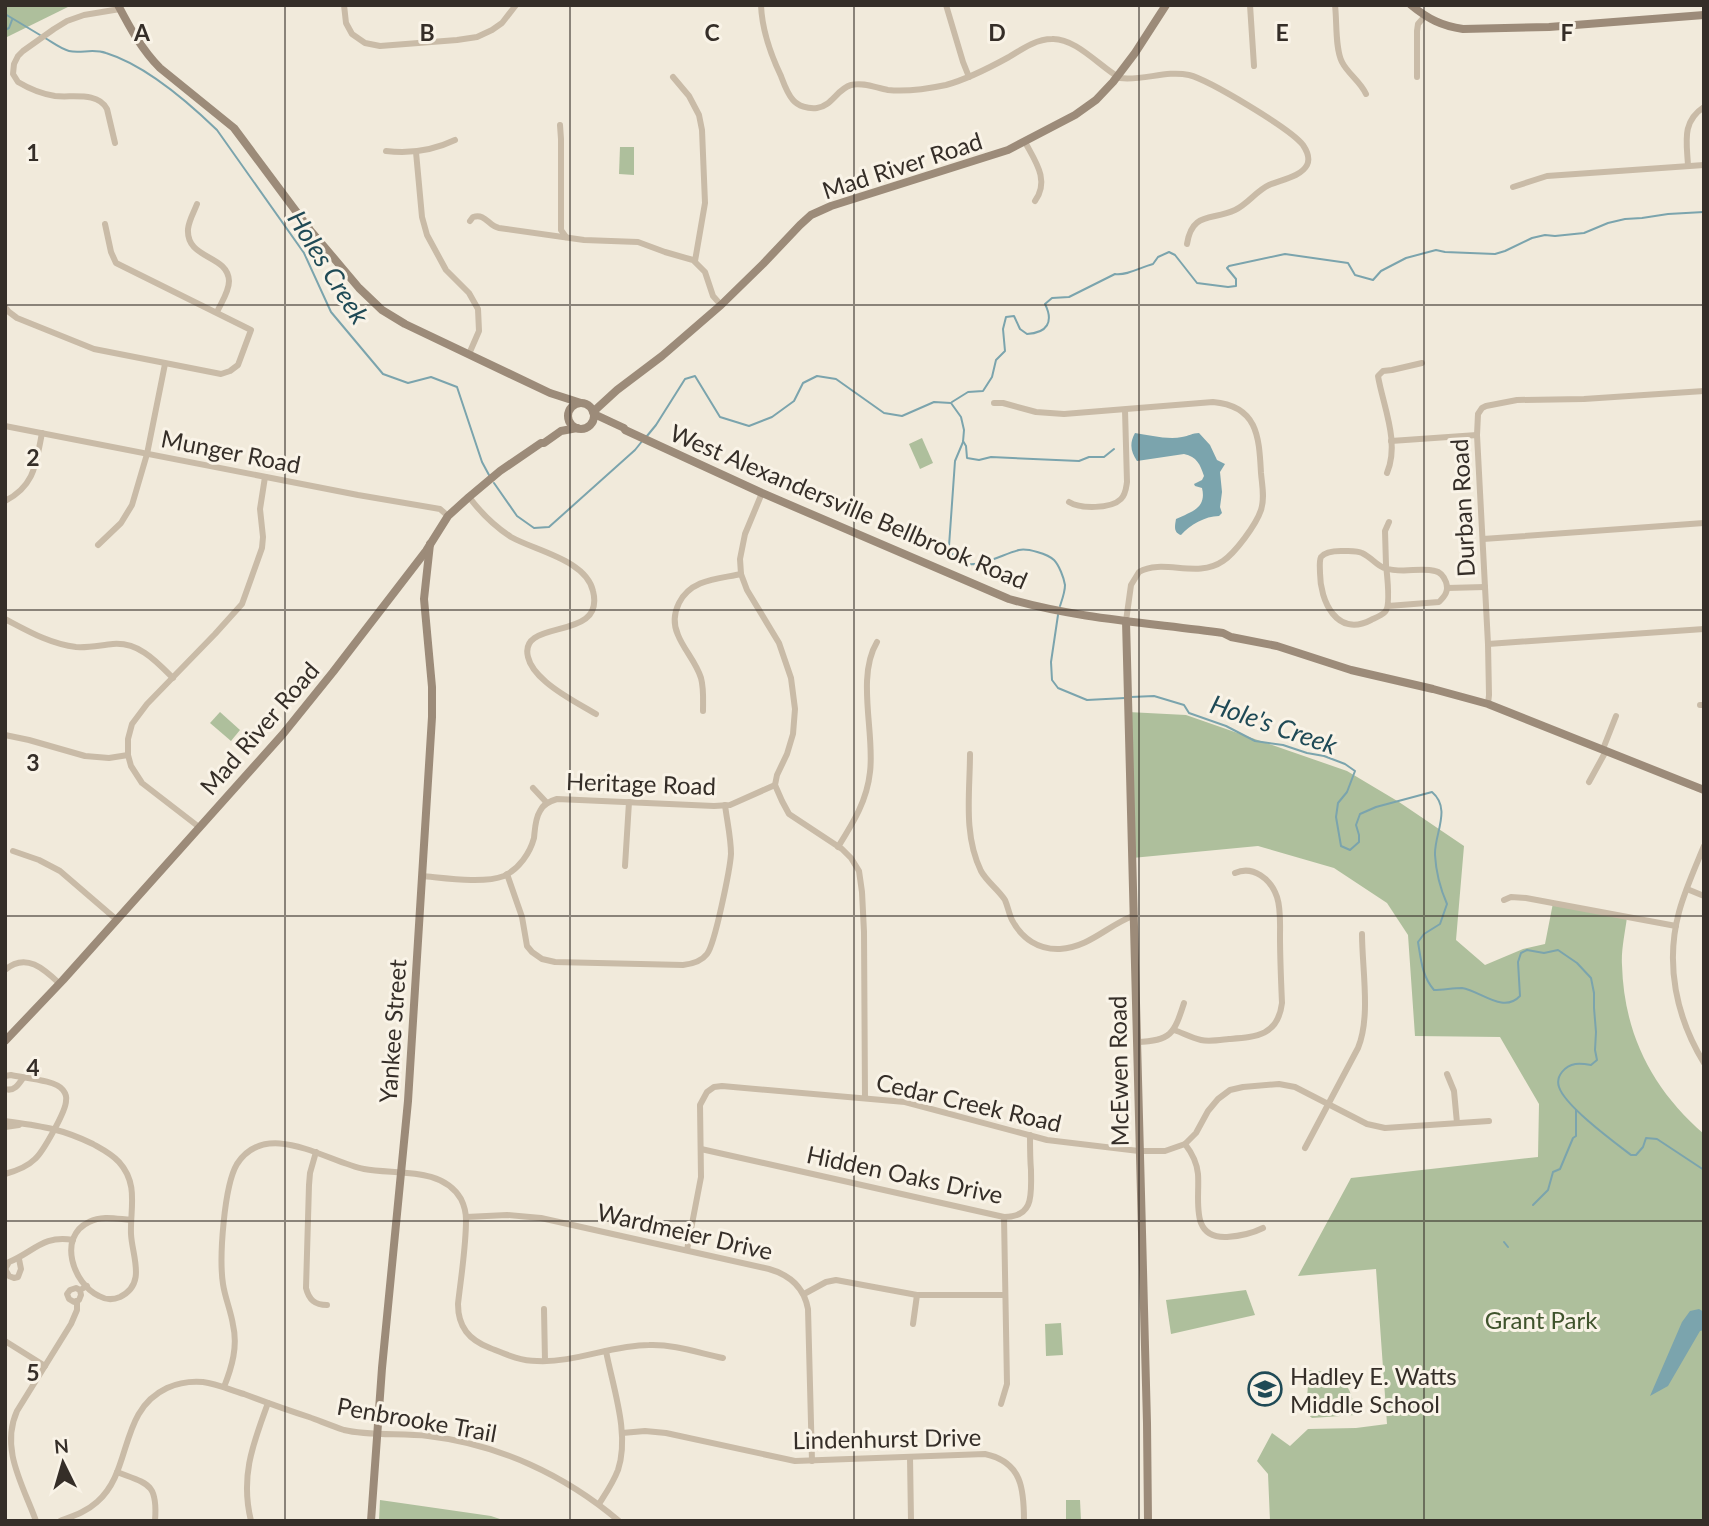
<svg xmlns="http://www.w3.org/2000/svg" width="1709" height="1526" font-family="Lato,sans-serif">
	<rect width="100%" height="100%" fill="#f1eadb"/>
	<g fill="#aebf9c">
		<polygon points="5,5 72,5 5,38"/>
		<polygon points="620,147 634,147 634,175 619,174"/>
		<polygon points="922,438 933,463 920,469 909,444"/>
		<polygon points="220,712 240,730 231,741 210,723"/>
		<path d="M1128,712l58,3 161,56 52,31 65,44 -8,94 29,25 38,-16 22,-5 8,-41 74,14c-2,16 -6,33 -5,48 2,69 30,124 82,169v387h-434l-2,-47 -11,-13 15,-28 18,13 18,-17 48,-1 31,-4 -11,-155 -78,7 53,-98 187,-21 1,-53 -39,-67 -85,-1 -7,-101 -21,-32 -53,-35 -76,-22 -126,12z"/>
		<polygon points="1246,1290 1255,1315 1171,1334 1166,1300"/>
		<polygon points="1061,1323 1063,1355 1046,1356 1045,1324"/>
		<path d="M1309,1370c32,2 43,13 46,45l-43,3 -6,-5z"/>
		<polygon points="380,1500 491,1516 506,1521 379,1521"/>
		<polygon points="1066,1500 1080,1500 1081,1521 1066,1521"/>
	</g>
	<g fill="#7ba4ad">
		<path d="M1135,433c14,2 33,7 47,4 7,-1 10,-4 17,-4l11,12 7,15 8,4 -5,8 2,20 -2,15 2,6 -3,3c-14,0 -29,9 -38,19 -8,-3 -6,-9 -5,-16 15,-7 31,-11 26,-31l-7,-2 -1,-2 8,-4 2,-4c-4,-12 -7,-19 -20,-22l-47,7c-6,-9 -8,-17 -2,-28z"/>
		<polygon points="1699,1309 1704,1312 1704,1330 1700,1331 1668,1386 1650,1396 1682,1322 1690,1311"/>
	</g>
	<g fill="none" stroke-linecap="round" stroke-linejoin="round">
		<g stroke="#7ba4ad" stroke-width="2">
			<polyline points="5,14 40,35"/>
			<polyline points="5,30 9,28 12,20"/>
			<path d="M45,38c7,4 16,11 24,13 12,3 23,-3 37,2 39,12 82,49 111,77l87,123 27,59 52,62 25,9 23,-6 26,10 25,75 7,13"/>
			<path d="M952,402l16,-10 15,-1 9,-14 4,-17 9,-9 -2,-22 3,-12 8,-1 6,13 7,5c20,-1 27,-12 18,-30l7,-6 17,-1 46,-23c12,2 26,-7 38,-10l5,-7 11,-5 6,3 22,28 31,4 8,-1v-7l-9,-11 2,-2 56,-12 63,9 7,12 18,5 8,-9 25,-13 30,-8 9,2 50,2 10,-3 27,-13 13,-3 10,1 29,-3 24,-10 17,-4 17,-1 26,-4 36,-2"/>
			<path d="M647,436l9,-11 29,-46 10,-3 25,41 29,9 23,-9 22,-16 9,-18 14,-7 19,3 48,34 18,3 32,-14 17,1 10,14 3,13 -1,12 -8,19 -6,85c11,35 47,10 70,4 8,-2 29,4 35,10 5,5 10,18 11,25 0,7 -3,15 -5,21"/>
			<polyline points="963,441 966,446 967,458 979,460 991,457 1079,461 1089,457 1104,457 1114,449"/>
			<polyline points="494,483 517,516 534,528 549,527 635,450 643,440"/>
			<polyline points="1058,615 1051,662 1052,680 1058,688 1087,700 1125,698"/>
			<path d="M1131,697l23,-1 30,9 5,8 37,13 29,15 28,4 24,8 17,3 21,8 10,7 -8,21 -9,11 -2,14 5,29 9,4 9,-8v-7l-3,-10 4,-11 16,-7 56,-15c20,17 2,42 3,63 1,18 5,33 12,49l-7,20 -16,10 -6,8c3,18 4,34 16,48 9,0 19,-2 28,-2 19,3 41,26 58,8l-2,-34 3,-9 6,-3 17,3 14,-3 19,13 14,15 3,15v15l2,24 -1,18 2,10 -6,5c-11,-2 -21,-3 -29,7 -4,5 -5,9 -3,15 6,19 55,55 72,68h5l7,-8 3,-9 11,1 47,31"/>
			<polyline points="1533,1205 1548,1190 1553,1172 1560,1169 1573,1138 1576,1136 1576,1110"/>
			<polyline points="1504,1242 1508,1247"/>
		</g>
		<g stroke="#c9bba7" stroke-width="6">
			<polyline points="344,5 346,23 352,34 365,43 380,46 457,40 477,37 492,30 502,23 516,5"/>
			<path d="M761,5c1,26 9,48 20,71 3,8 6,17 12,24 5,6 15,9 24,8 15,-2 20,-19 34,-23 13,-3 25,3 37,5 19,2 39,-1 58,-5 22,-6 43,-17 63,-28 13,-8 27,-18 43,-18 24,-1 48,28 68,39 23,3 46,-8 69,-3 20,5 102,54 114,70 4,6 7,14 4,20 -6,12 -27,15 -38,20 -13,6 -21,19 -34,25 -23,11 -43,1 -48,34"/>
			<polyline points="946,5 963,62 969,77"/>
			<polyline points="1250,5 1254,66"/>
			<path d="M1335,5c2,16 0,44 7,57 6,12 18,19 24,32"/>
			<polyline points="673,77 689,96 699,115 702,130 705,203 695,261"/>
			<polyline points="1417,77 1417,31 1418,24 1425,16"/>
			<polyline points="560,125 561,139 561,230 566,237"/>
			<path d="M1025,142c10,19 25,38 10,59"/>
			<path d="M115,143l-8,-34c-9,-18 -36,-11 -52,-13 -13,-2 -27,-8 -37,-14l-5,-8 1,-10 4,-8 5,-5 31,-22 13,-8 17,-6 36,-6"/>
			<path d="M386,151c25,3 46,0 69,-11"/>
			<polyline points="416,152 422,217 427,235 446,270 469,293 478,309 479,331 469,354"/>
			<path d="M1688,166c-1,-23 -7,-44 16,-59"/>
			<polyline points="1513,187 1547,176 1704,165"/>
			<path d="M197,204c-3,8 -8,16 -9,25 -2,31 40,25 41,52 0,11 -8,22 -12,31"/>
			<path d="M470,221l3,-4c13,-4 15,9 26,11l85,12 54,2 27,10 28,8 12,12 8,24 8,9"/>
			<polyline points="5,307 9,312 17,318 94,349 221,374 230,371 238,365 251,330 116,263 111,252 105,224"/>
			<path d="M994,403h9l33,9 28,2 149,-12c45,4 46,35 48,71 1,12 4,25 0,37 -5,15 -26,43 -38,51 -26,18 -60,-3 -84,11l-8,13 -5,36"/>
			<polyline points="5,426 358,495 440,509 448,516"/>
			<polyline points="1391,441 1477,435"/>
			<path d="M1387,473c13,-31 -4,-67 -9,-97l5,-5 9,-1 30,-7"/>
			<polyline points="762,493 745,534 740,559 741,574 747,590 779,643 791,678 795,709 793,734 787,754 777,775 775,785 782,801 789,814 842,849 851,858 859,871 862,892 864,932 865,1098"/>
			<path d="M469,497c12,16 25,29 42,40 25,14 75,23 82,54 13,52 -75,26 -65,66 2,9 11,19 18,25 15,13 33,22 50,32"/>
			<path d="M5,501c30,-15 31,-38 37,-68"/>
			<path d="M1069,502c11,7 42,7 52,-3 5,-5 5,-11 6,-17l-2,-72"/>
			<polyline points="1483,539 1704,523"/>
			<polyline points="98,545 121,523 132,505 147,454 165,364"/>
			<polyline points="1447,588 1485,587"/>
			<path d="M1388,606l51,-4c6,-6 10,-11 7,-20 -2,-5 -5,-10 -11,-11 -16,-4 -32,3 -51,-3 -8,-3 -13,-11 -22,-15 -5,-3 -15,-2 -21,-2 -6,0 -16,1 -20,6 -2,4 -1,11 -1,16 0,28 17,65 51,47 4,-2 10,-4 14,-8 6,-6 2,-38 1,-47l-1,-34 4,-9"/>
			<path d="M5,619c23,12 45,25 71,28 12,1 25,-2 37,-3 26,-2 43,17 60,34"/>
			<polyline points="1488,644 1704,629"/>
			<polyline points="1488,704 1489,695 1488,644 1477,435 1478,414 1482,408 1486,406 1517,400 1584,399 1704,391"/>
			<polyline points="1700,705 1704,705"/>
			<path d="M703,711c0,-11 1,-22 -2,-33 -5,-16 -17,-28 -23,-43 -5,-11 -4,-22 1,-32 12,-24 39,-24 62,-29"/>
			<polyline points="5,735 29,740 85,756 109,758 128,755"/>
			<polyline points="1603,749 1616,716"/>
			<path d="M970,754c0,38 -7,80 11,117 6,11 17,18 24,29 3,7 4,14 7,20 10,19 27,30 48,29 30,-2 48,-24 73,-33"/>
			<polyline points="1589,782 1606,751"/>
			<polyline points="533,788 547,803"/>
			<polyline points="199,827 142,783 131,766 128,755 128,739 132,724 147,704 215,634 242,604 262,548 263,537 260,509 265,477"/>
			<path d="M1704,846c-9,22 -19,44 -25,66 -14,52 -3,105 25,151"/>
			<path d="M838,847c15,-24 29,-46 32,-75 5,-38 -14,-95 7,-130"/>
			<polyline points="13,851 39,860 60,871 117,920"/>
			<polyline points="625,866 629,802"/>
			<path d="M507,874l15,43 5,29 5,6 10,7 13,3 128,3c9,-1 18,-3 24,-11 8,-10 23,-85 24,-100 0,-16 -4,-33 -6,-49"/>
			<path d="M422,876c23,2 61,8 82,0 15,-7 26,-23 30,-38 1,-9 1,-19 6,-27 3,-7 10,-10 17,-12l157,7 16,-1 45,-20"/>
			<polyline points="1687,889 1704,896"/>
			<polyline points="1504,900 1511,897 1526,898 1676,926"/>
			<path d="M5,970c21,-18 39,-1 55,14"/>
			<path d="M1174,1030c9,3 18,8 27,10 8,2 19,0 28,-1 27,-2 49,-3 53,-36 -1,-23 -2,-45 -2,-67 0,-12 1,-27 -3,-39 -6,-18 -24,-32 -42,-24"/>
			<path d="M1137,1042c34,-1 37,-8 47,-39"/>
			<polyline points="1447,1074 1454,1091 1457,1123"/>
			<path d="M5,1076l6,-1c13,3 45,5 52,15 3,4 4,7 3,11 0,10 -23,51 -31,58 -8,8 -19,12 -30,15"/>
			<path d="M5,1089c9,3 14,-5 18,-11"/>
			<path d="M5,1121c35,5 55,7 88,23 9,5 19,10 26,18 20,22 11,47 12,72 1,22 16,50 -11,63 -7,3 -14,3 -21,-1 -26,-12 -42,-59 -10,-74 14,-7 28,-3 42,-2"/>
			<polyline points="5,1127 19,1125"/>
			<path d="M1185,1144c7,9 12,19 13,30 2,25 -9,65 29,63 14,-1 24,-3 36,-9"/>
			<path d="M1305,1148l53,-100c13,-31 4,-80 4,-114"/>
			<path d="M701,1149l303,68c31,0 27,-24 27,-47 -1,-11 -1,-23 -1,-35"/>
			<path d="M316,1152l-6,21 -1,12 -3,103c3,12 9,17 21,17"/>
			<path d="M466,1217l41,-2 34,3 228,51c21,6 35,18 39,40l4,152"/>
			<polyline points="687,1250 701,1177 700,1105 707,1092 714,1087 722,1086 905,1102 1047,1140 1139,1151 1165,1151 1185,1144 1196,1133 1208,1111 1218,1099 1230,1090 1243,1087 1279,1084 1295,1087 1367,1124 1385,1128 1489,1121"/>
			<path d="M5,1269l4,-7c23,-9 35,-28 64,-22"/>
			<polyline points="5,1269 9,1276 14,1278 18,1277 21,1269 19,1259"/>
			<polyline points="80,1290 81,1295 79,1300 74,1302 69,1299 67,1294 70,1290 76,1288 80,1290 87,1286"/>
			<polyline points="804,1294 826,1282 836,1280 917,1295 1005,1295"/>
			<polyline points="544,1309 545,1361"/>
			<polyline points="913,1324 917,1295"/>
			<polyline points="5,1341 45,1366"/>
			<path d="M224,1387c8,-20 14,-41 9,-62 -2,-14 -8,-27 -10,-41 -4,-26 1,-98 14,-120 30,-46 90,-2 127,5 31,6 78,-3 97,30 3,6 5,14 5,21 0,27 -5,57 -8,84 0,23 11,36 32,44 15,6 30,13 47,13 38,2 74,-16 112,-16 25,-1 50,8 74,13"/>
			<polyline points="1001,1404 1007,1384 1004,1217"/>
			<path d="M622,1433l23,-2 21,2 129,28 190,-7c37,8 39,35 39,67"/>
			<polyline points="910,1457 911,1521"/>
			<path d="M117,1472c31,12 41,11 38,49"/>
			<path d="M599,1504c7,-11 14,-21 19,-34 12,-36 -5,-82 -12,-119"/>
			<path d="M36,1521c-13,-36 -36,-72 -19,-110l54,-87 6,-14v-9"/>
			<path d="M60,1521c13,-5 26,-9 37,-19 36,-31 21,-91 70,-114 11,-5 24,-7 36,-6 15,2 27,8 41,12 21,8 43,16 65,23 11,4 23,9 35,13 24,6 58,3 84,6 70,8 137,39 191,85"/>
			<path d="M251,1521c-11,-45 2,-77 17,-118"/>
		</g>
		<g stroke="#9c8b79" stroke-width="8">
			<path d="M118,5c12,23 24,45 42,63l74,60 76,102 49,58 23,22 23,14 145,69 31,10"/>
			<path d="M1411,5c17,14 31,21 52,24l86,-2 155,-12"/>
			<circle cx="581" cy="416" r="13"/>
			<polyline points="593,412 617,390 662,356 721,305 763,264 800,225 811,215 831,206 1008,150 1075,115 1096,100 1113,82 1135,53 1166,5"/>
			<path d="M594,414l30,14 1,2 137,63 247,106c69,20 142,24 214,34l8,4 46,9 74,24 82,19 55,15 216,86"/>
			<polyline points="1126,621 1147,1423 1148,1521"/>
			<polyline points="5,1041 63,980 283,734 333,672 426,551 448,516 469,497 500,471 541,443 544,443 561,431 577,428"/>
			<polyline points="371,1521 382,1368 408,1101 432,717 432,687 424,599 430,544"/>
		</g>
	</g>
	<path fill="none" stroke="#352e28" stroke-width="2" stroke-opacity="0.55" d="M285,5v1516M570,5v1516M854,5v1516M1139,5v1516M1424,5v1516M5,305h1699M5,610h1699M5,916h1699M5,1221h1699"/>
	<defs>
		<symbol id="school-ring" viewBox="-11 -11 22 22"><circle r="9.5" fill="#f9f3e7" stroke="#1f4a56" stroke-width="1.5"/><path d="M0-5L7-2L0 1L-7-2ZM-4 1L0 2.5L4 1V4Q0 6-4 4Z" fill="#1f4a56"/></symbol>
	</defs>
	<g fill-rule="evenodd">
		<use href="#school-ring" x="1246" y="1370" width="38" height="38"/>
	</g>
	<g text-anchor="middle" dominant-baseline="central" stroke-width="6" stroke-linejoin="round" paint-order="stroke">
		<g font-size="24" fill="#352e28" stroke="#f9f3e7">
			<text transform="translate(902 165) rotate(-18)">Mad River Road</text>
			<text transform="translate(231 451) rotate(11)">Munger Road</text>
			<text transform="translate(849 506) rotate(23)">West Alexandersville Bellbrook Road</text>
			<text transform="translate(1462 508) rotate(-93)">Durban Road</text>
			<text transform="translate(259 728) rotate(-49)">Mad River Road</text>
			<text transform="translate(641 783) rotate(2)">Heritage Road</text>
			<text transform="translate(392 1031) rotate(-86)">Yankee Street</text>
			<text transform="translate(1118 1071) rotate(-91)">McEwen Road</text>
			<text transform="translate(969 1102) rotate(13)">Cedar Creek Road</text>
			<text transform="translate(905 1174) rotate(12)">Hidden Oaks Drive</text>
			<text transform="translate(685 1231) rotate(13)">Wardmeier Drive</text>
			<text transform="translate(417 1419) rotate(10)">Penbrooke Trail</text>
			<text transform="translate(887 1438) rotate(-1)">Lindenhurst Drive</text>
		</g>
		<g font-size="24" fill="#3f532c" stroke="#f9f3e7">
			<text x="1541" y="1319">Grant Park</text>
		</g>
		<g font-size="24" fill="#352e28" stroke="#f9f3e7" text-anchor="start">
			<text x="1290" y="1375">Hadley E. Watts<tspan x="1290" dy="28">Middle School</tspan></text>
		</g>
		<g font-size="26" font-style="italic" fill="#1f4a56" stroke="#f9f3e7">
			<text transform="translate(329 267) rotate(58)">Holes Creek</text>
			<text transform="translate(1274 724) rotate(19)">Hole's Creek</text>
		</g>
	</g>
	<g font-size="23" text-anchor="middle" font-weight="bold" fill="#352e28" stroke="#f9f3e7" stroke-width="6" stroke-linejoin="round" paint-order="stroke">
		<text x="142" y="41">A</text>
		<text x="427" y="41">B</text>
		<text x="712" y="41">C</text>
		<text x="997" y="41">D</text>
		<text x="1282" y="41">E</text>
		<text x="1567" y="41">F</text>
		<text x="33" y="161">1</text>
		<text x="33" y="466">2</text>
		<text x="33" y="771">3</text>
		<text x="33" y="1076">4</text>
		<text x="33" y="1381">5</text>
	</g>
	<rect width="1709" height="1526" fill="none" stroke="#352e28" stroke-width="14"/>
	<g transform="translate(63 1463) rotate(355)" stroke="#f9f3e7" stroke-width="5" paint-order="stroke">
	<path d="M0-5L12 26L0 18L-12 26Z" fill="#352e28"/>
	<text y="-10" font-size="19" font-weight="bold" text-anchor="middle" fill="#352e28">N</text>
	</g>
</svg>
